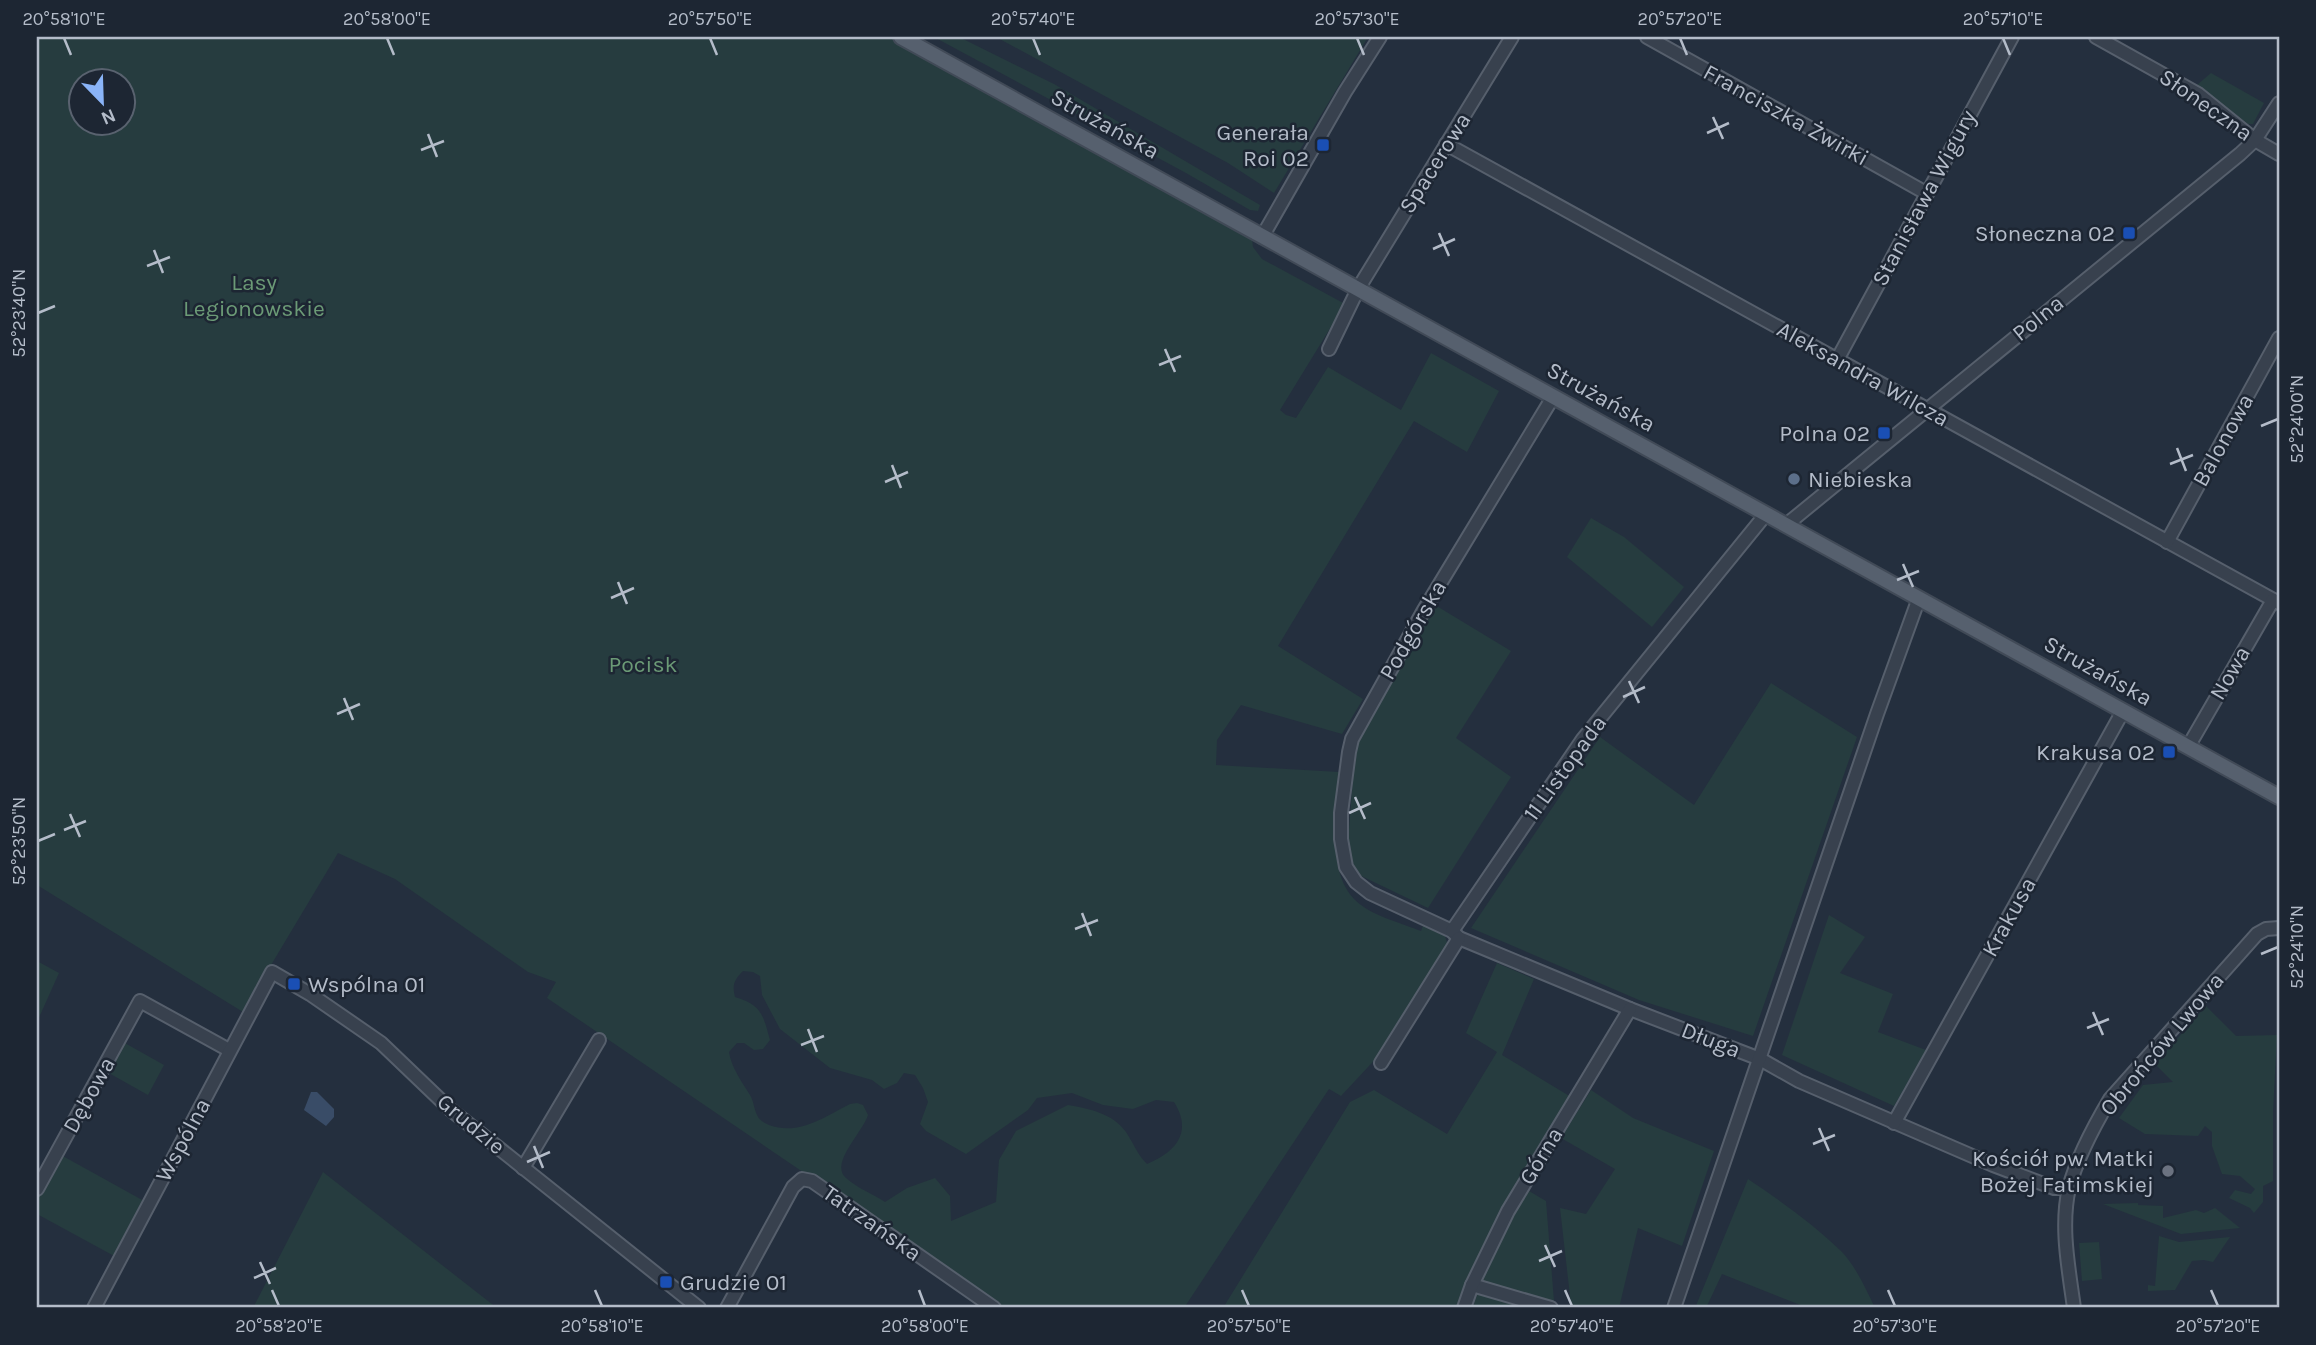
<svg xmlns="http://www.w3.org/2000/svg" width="2316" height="1345" font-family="Karla,sans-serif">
	<rect width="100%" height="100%" fill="#242f3e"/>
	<g fill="#263c3f" fill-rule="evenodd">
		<path d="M37,37h853l362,202 1,8 9,12 83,45 -65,106 6,5 10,3 32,-51 73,43 30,-57 68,38 -32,61 -53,-31 -136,225 85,53 -21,35 -101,-29 -24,35 -1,25 123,7c-2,41 -15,106 22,133 14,11 42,19 60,26l3,-8 21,13 3,10 -66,106 -41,44 -12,-7 -145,219h-181l-456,-310 9,-16 -28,-10 -133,-93 -57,-26 -95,159 -206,-127zM80,80h42v42h-42zM743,971l10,1 7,4 2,19 18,34 50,39 42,12 12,9 13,-6 7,-10 11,2 8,13 5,14 -8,22 6,7 40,23 62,-44 9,-12 35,-5 31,12 30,4 23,-9 18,2c19,30 2,50 -27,62 -10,-10 -13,-20 -21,-32 -14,-19 -36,-23 -58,-27l-52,26 -17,29 -3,42 -45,19 -1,-25 -15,-18 -28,10 -22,14c-12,-8 -28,-14 -39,-24 -17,-14 17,-46 22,-63l-5,-10 -6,-2 -7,1c-26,13 -51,32 -81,21 -5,-2 -10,-5 -12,-10 -3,-6 -3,-13 -7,-20 -8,-13 -19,-28 -21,-43l8,-9h7l10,7 9,-1 7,-9c-7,-25 -8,-35 -35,-43 -3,-12 -1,-17 8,-26z"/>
		<polygon points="934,37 959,37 1054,84 1260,205 1258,211 1250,210 1186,173"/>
		<polygon points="996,37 1368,37 1274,193 1228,163"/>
		<polygon points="2211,73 2264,103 2253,124 2248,124 2197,85"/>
		<polygon points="1591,518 1624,537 1684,587 1652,627 1567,557"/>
		<polygon points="1435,605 1511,651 1456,738 1511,777 1428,908 1353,872 1348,842 1356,739"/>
		<polygon points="1771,683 1857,737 1753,1036 1639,1000 1471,928 1600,737 1694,805"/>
		<polygon points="1829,915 1865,937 1840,973 1893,994 1878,1032 1926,1050 1894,1106 1782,1055"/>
		<polygon points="37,961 59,973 37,1022"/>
		<path d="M1497,963l37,16 -32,76 69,42c-43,70 -86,133 -113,211h-235l127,-206 24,-12 73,44 50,-82 -31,-19z"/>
		<polygon points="2206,1006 2236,1036 2277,1035 2273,1112 2273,1181 2263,1186 2263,1202 2254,1213 2250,1208 2229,1198 2235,1190 2251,1194 2255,1189 2240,1176 2222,1174 2212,1146 2212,1132 2205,1126 2198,1136 2145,1134 2119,1118 2143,1085 2173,1082 2155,1064"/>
		<polygon points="123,1042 164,1065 148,1095 107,1072"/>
		<polygon points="1591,1090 1633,1118 1714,1151 1682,1246 1638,1228 1619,1308 1584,1308 1571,1305 1560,1208 1586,1214 1615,1169 1561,1138"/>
		<polygon points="61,1155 144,1201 116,1257 37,1214 37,1199"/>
		<polygon points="323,1172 497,1308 253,1308"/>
		<path d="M1748,1179c30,20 68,47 94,73 14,15 24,37 33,56h-67l-86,-34 -16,34h-11z"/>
		<polygon points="1529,1191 1546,1201 1554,1301 1480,1282 1504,1229"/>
		<polygon points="2138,1203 2138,1205 2163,1206 2163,1218 2196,1210 2204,1213 2215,1208 2240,1228 2181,1234 2103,1204"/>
		<polygon points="2159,1236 2179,1242 2230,1237 2213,1262 2204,1260 2192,1261 2175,1290 2148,1291 2148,1285 2155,1286"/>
		<polygon points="2099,1242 2102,1279 2082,1281 2079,1243"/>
		<polygon points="1477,1294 1531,1308 1473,1308"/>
	</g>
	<polygon fill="#394c67" points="311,1092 317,1092 334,1109 334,1117 326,1126 304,1110"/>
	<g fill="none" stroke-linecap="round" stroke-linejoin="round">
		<defs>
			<g id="minor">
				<polyline points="1647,37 1926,193"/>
				<polyline points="2096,37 2198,94 2255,140 2279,154"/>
				<polyline points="1446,144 2279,603"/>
				<polyline points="1262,237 1345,92 1380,37"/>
				<polyline points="1329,349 1358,289 1512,37"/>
				<polyline points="1837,360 2012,37"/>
				<polyline points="1553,397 1424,610 1352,739 1349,752 1341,813 1341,839 1346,867 1356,882 1370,893 1452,931 1459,938 1630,1009 1760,1059 1799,1081 1993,1165 2054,1188 2069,1188"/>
				<polyline points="1786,525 2240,154 2255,140 2279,103"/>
				<polyline points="2167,542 2279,338"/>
				<polyline points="2188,747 2273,600"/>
				<polyline points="1452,931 1583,739 1766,514"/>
				<polyline points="1381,1063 1459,938"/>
				<polyline points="1894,1123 2123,711"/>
				<polyline points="523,1168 599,1040"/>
				<polyline points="37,1189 140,1001 229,1050"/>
				<polyline points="1472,1285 1551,1308"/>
				<polyline points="94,1308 272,972 310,994 381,1043 451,1110 699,1308"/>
				<polyline points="727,1308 793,1187 802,1179 812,1181 994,1308"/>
				<polyline points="1464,1308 1472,1285 1508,1211 1630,1009"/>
				<polyline points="1674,1308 1877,714 1919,598"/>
				<path d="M2074,1308c-5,-38 -14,-81 -5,-120 8,-31 25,-62 41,-89l147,-165 9,-5 13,-1"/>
			</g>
			<polyline id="major" points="901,37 2279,797"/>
		</defs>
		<use href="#minor" stroke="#565f6c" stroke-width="16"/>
		<use href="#major" stroke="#414a57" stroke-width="18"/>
		<use href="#minor" stroke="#38414e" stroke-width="12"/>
		<use href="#major" stroke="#56606e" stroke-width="14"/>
	</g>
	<path fill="none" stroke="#b4bcc9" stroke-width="2.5" d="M64,38l7,17M387,38l7,17M710,38l7,17M1033,38l7,17M1357,38l7,17M1680,38l7,17M2003,38l7,17M1713,117l10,22M1707,133l22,-10M428,134l9,23M421,150l23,-9M1439,233l10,23M1433,249l22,-10M154,250l9,23M147,266l23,-9M38,313l17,-7M1165,349l10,23M1159,365l22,-9M2261,426l17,-7M2177,448l9,23M2170,464l23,-9M892,465l9,23M885,482l23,-10M1903,564l10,23M1897,580l22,-9M618,582l9,22M611,598l23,-10M1629,681l10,22M1623,697l22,-10M344,698l9,22M337,714l23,-10M1355,797l10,22M1349,813l22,-10M70,814l10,23M64,830l22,-9M38,841l17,-7M1082,913l9,23M1075,929l23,-9M2261,954l17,-7M2093,1012l10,23M2087,1028l22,-9M808,1029l9,23M801,1045l23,-9M1819,1128l10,23M1813,1144l22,-9M534,1146l9,22M527,1162l23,-10M1545,1245l10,22M1539,1261l23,-10M260,1262l10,22M254,1278l22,-10M272,1290l7,16M595,1290l7,16M919,1290l6,16M1242,1290l7,16M1565,1290l7,16M1888,1290l7,16M2211,1290l7,16"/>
	<g fill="#1a4fb4" stroke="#1d2633" stroke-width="2.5">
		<rect x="1316" y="138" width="14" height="14" rx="3.5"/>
		<rect x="2122" y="226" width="14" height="14" rx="3.5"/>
		<rect x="1877" y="426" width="14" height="14" rx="3.5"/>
		<rect x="2162" y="745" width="14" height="14" rx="3.5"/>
		<rect x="287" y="977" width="14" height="14" rx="3.5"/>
		<rect x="659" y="1275" width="14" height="14" rx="3.5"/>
	</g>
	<circle fill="#5c6f8a" stroke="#1d2633" stroke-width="2.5" cx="1794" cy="479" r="7"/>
	<circle fill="#6b7280" stroke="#1d2633" stroke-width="2.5" cx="2168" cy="1171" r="7"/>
	<g text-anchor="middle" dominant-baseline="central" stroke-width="5" stroke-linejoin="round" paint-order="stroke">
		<g font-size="23" fill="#b4bcc9" stroke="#1d2633">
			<text transform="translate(2206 105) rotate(35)">Słoneczna</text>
			<text transform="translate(1786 115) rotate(29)">Franciszka Żwirki</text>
			<text transform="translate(1105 124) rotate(29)">Strużańska</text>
			<text transform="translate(1435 163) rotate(-58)">Spacerowa</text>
			<text transform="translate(1924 198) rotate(-62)">Stanisława Wigury</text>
			<text transform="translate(2038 318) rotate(-39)">Polna</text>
			<text transform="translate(1863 374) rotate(29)">Aleksandra Wilcza</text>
			<text transform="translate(1601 397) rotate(29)">Strużańska</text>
			<text transform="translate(2223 440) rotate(-61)">Balonowa</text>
			<text transform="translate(1413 630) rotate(-60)">Podgórska</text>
			<text transform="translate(2098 671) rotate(29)">Strużańska</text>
			<text transform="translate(2230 673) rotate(-60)">Nowa</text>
			<text transform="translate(1565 768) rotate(-54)">11 Listopada</text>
			<text transform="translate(2009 917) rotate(-61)">Krakusa</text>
			<text transform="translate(1711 1040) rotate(21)">Długa</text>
			<text transform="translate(2162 1044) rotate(-50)">Obrońców Lwowa</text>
			<text transform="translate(89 1095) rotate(-61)">Dębowa</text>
			<text transform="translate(471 1124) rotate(40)">Grudzie</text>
			<text transform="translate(183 1140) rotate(-62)">Wspólna</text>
			<text transform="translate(1541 1156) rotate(-59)">Górna</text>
			<text transform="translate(872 1223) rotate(35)">Tatrzańska</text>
		</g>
		<g font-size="23" fill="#b4bcc9" stroke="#1d2633" text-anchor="end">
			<text x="1309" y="132">Generała<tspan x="1309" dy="26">Roi 02</tspan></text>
			<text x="2115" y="233">Słoneczna 02</text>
			<text x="1870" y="433">Polna 02</text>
			<text x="1808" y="479" text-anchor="start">Niebieska</text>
			<text x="2155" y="752">Krakusa 02</text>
			<text x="308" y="984" text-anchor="start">Wspólna 01</text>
			<text x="2154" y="1158">Kościół pw. Matki<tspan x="2154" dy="26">Bożej Fatimskiej</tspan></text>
			<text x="680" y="1282" text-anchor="start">Grudzie 01</text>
		</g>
		<g font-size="23" fill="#6b9a76" stroke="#1d2633">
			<text x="254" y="282">Lasy<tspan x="254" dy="26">Legionowskie</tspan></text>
			<text x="643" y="664">Pocisk</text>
		</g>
	</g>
	<rect width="2316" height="1345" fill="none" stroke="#1d2633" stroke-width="77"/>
	<g transform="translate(102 102) rotate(157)"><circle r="33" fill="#1d2633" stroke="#59626f" stroke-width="2"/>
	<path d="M0-5L12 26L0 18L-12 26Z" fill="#8ab4f8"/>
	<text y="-10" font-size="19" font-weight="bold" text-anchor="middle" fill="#b4bcc9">N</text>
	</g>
	<rect x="38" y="38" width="2240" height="1268" fill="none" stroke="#b4bcc9" stroke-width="2.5"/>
	<g font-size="18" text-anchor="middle" fill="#b4bcc9">
		<text x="64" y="25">20°58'10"E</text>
		<text x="387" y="25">20°58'00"E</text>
		<text x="710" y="25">20°57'50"E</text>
		<text x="1033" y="25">20°57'40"E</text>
		<text x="1357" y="25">20°57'30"E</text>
		<text x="1680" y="25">20°57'20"E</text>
		<text x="2003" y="25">20°57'10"E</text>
		<text transform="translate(19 313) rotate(-90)" y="6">52°23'40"N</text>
		<text transform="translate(2297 419) rotate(-90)" y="6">52°24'00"N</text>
		<text transform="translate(19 841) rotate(-90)" y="6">52°23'50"N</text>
		<text transform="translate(2297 947) rotate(-90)" y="6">52°24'10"N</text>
		<text x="279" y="1332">20°58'20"E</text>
		<text x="602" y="1332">20°58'10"E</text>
		<text x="925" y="1332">20°58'00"E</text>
		<text x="1249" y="1332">20°57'50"E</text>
		<text x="1572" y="1332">20°57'40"E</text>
		<text x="1895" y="1332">20°57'30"E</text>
		<text x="2218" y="1332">20°57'20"E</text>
	</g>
</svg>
